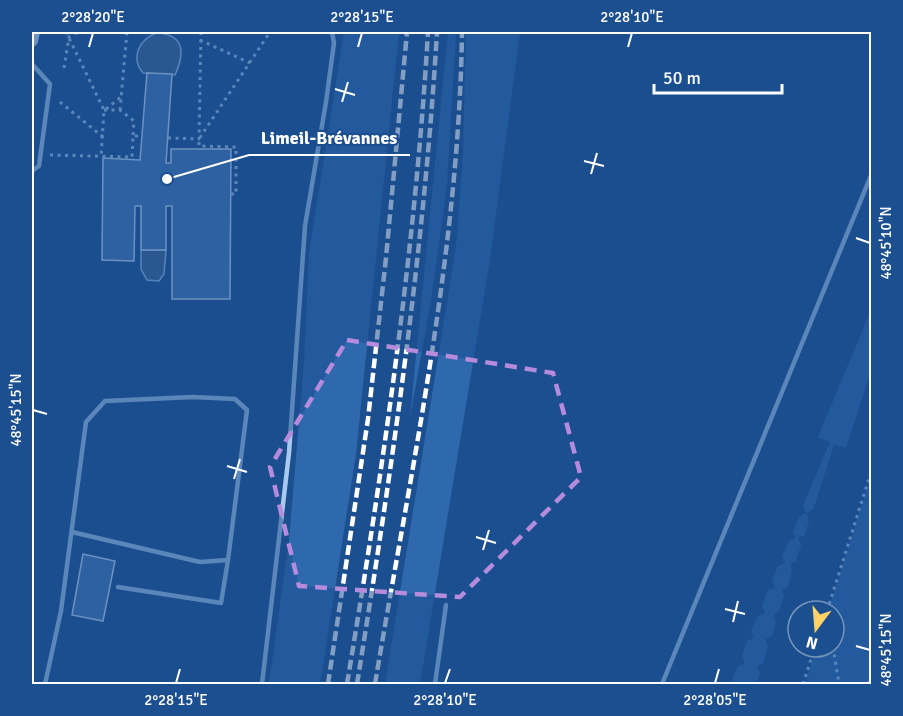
<svg xmlns="http://www.w3.org/2000/svg" width="903" height="716" font-family="Signika,sans-serif">
	<rect width="100%" height="100%" fill="#1b4f8f"/>
	<g fill="#2e69ad">
		<polygon points="344,32 399,32 356,454 320,684 269,684 289,540 304,363 309,254"/>
		<polygon points="448,32 456,32 447,184 431,301 410,417"/>
		<polygon points="466,32 520,32 490,259 420,684 385,684 456,247 463,156"/>
		<polygon points="871,310 871,371 846,448 834,445 813,510 806,513 809,520 805,535 798,538 801,545 796,561 790,564 792,570 788,587 782,590 784,596 779,611 773,614 776,621 772,636 765,640 768,647 763,663 757,666 760,673 756,684 734,684 732,680 738,666 745,663 742,656 747,641 754,638 751,631 758,616 765,613 762,606 768,590 775,588 772,581 778,566 785,563 782,556 789,541 796,538 793,531 800,516 806,513 803,506 830,442 818,437"/>
		<polygon points="871,476 871,684 805,684 817,647 834,647 834,611 828,611"/>
	</g>
	<g fill="#3c6290" stroke="#9cc4f0" stroke-width="1.5">
		<path d="M156,33c29,1 29,20 19,42l-32,-2c-13,-15 -4,-33 13,-40z"/>
		<polygon points="141,250 166,250 164,274 159,281 147,280 141,269"/>
	</g>
	<g fill="#4478b7" stroke="#cfe3fa" stroke-width="1.5">
		<polygon points="147,73 172,74 166,163 171,163 171,149 231,149 230,299 172,299 172,206 166,206 166,250 141,250 141,206 135,206 134,261 102,260 103,158 140,160"/>
		<polygon points="83,554 115,561 103,621 72,615"/>
	</g>
	<g fill="none" stroke-linecap="round" stroke-linejoin="round">
		<g stroke="#a9c9ee" stroke-width="3" stroke-dasharray="3 4.5" stroke-linecap="butt">
			<polyline points="66,32 104,110 101,157"/>
			<polyline points="200,40 250,63"/>
			<polyline points="64,68 69,37 78,32"/>
			<polyline points="60,102 103,137"/>
			<polyline points="106,109 121,97"/>
			<polyline points="104,110 120,110 134,121 133,136"/>
			<polyline points="120,110 127,32"/>
			<polyline points="168,138 199,139 201,32"/>
			<polyline points="50,155 132,157 133,136 142,136"/>
			<polyline points="231,194 236,194 236,147 199,146 199,139 270,32"/>
			<polyline points="827,611 872,469"/>
			<polyline points="833,647 839,684"/>
			<polyline points="157,684 173,684"/>
			<polyline points="803,684 815,647"/>
			<polyline points="868,684 872,675"/>
		</g>
		<g stroke="#a9c9ee" stroke-width="4.5">
			<polyline points="32,64 50,84 39,166 32,171"/>
			<polyline points="72,532 200,562 228,560"/>
			<polyline points="45,684 61,611 86,422 105,401 193,397 235,399 247,410 228,560 221,603 118,587"/>
			<polyline points="262,684 289,453 305,226 326,102 334,43 332,32"/>
			<polyline points="435,684 446,605"/>
			<polyline points="662,684 872,173"/>
		</g>
		<polyline stroke="#d6e6fa" stroke-width="12" points="32,41 34,32"/>
		<g stroke="#fff" stroke-width="4.5" stroke-dasharray="10 4.5" stroke-linecap="butt">
			<polyline points="328,684 368,419 386,258 407,32"/>
			<path d="M347,684c36,-216 68,-433 81,-652"/>
			<path d="M357,684c35,-216 67,-433 80,-652"/>
			<path d="M375,684c36,-215 84,-434 87,-652"/>
		</g>
	</g>
	<path d="M0 0H903V716H0ZM347,340l206,33 28,104 -121,120 -161,-11 -29,-119z" fill="#1b4f8f" fill-opacity=".55" fill-rule="evenodd"/>
	<path fill="none" stroke="#b68bdc" stroke-width="4.5" stroke-dasharray="12 8" stroke-linejoin="round" d="M347,340l206,33 28,104 -121,120 -161,-11 -29,-119z"/>
	<path fill="none" stroke="#fff" stroke-width="2" d="M89,47l4,-14M358,47l4,-14M628,47l4,-14M335,89l20,6M342,102l6,-20M584,161l20,5M591,174l6,-21M856,238l14,5M33,410l14,4M227,466l20,6M234,479l6,-20M476,537l20,6M483,550l6,-20M725,609l20,5M733,622l5,-21M856,646l14,4M176,683l4,-14M445,683l5,-14M715,683l4,-14"/>
	<path fill="none" stroke="#fff" stroke-width="2" d="M167 179L249 155H410"/>
	<circle fill="#fff" stroke="#1b4f8f" stroke-width="2" cx="167" cy="179" r="6"/>
	<g font-size="18" text-anchor="middle" font-weight="bold" fill="#fff" stroke="#1b4f8f" stroke-width="4.5" stroke-linejoin="round" paint-order="stroke">
		<text x="329" y="144">Limeil-Brévannes</text>
	</g>
	<rect width="903" height="716" fill="none" stroke="#1b4f8f" stroke-width="66"/>
	<g transform="translate(816 629) rotate(196)"><circle r="28" fill="#1b4f8f" stroke="#7695bc" stroke-width="1.5"/>
	<path d="M0-4.5L10 22L0 15L-10 22Z" fill="#ffd166"/>
	<text y="-9" font-size="16" font-weight="bold" text-anchor="middle" fill="#ffffff">N</text>
	</g>
	<path d="M654 84v9h128v-9" fill="none" stroke="#ffffff" stroke-width="3"/>
	<text x="663" y="84" font-size="18" fill="#ffffff" stroke="#1b4f8f" stroke-width="4.5" paint-order="stroke">50 m</text>
	<rect x="33" y="33" width="837" height="650" fill="none" stroke="#fff" stroke-width="2"/>
	<g font-size="15" text-anchor="middle" fill="#fff">
		<text x="93" y="22">2°28'20"E</text>
		<text x="362" y="22">2°28'15"E</text>
		<text x="632" y="22">2°28'10"E</text>
		<text transform="translate(886 243) rotate(-90)" y="5">48°45'10"N</text>
		<text transform="translate(16 410) rotate(-90)" y="5">48°45'15"N</text>
		<text transform="translate(886 650) rotate(-90)" y="5">48°45'15"N</text>
		<text x="176" y="705">2°28'15"E</text>
		<text x="445" y="705">2°28'10"E</text>
		<text x="715" y="705">2°28'05"E</text>
	</g>
</svg>
